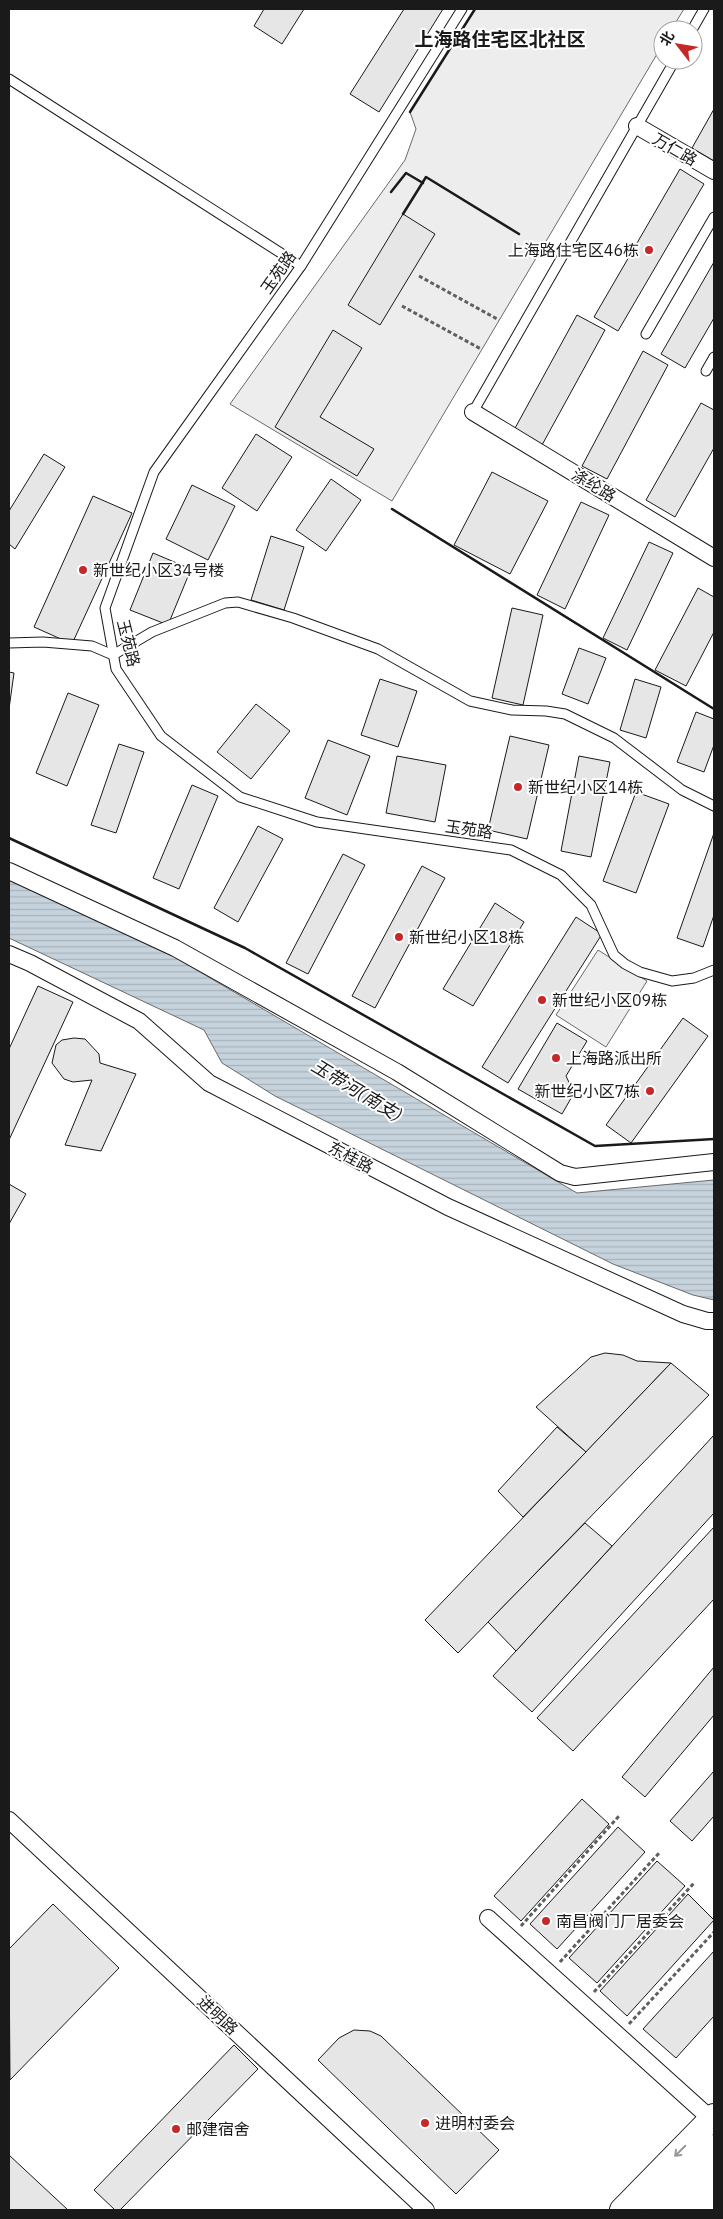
<svg xmlns="http://www.w3.org/2000/svg" width="723" height="2219" font-family="'IBM Plex Sans','Noto Sans SC',sans-serif">
	<defs>
		<pattern id="water-rules" width="6" height="5" patternUnits="userSpaceOnUse" patternTransform="scale(1.25)"><rect width="6" height="5" fill="#c6d2dc"/><path d="M0 2.5h6" fill="none" stroke="#aab4bc"/></pattern>
	</defs>
	<rect width="100%" height="100%" fill="#fff"/>
	<g fill="#ededed" stroke="#6a6a6a">
		<polygon points="475,9 684,9 671,30 663,30 663,44 392,501 230,404 405,160 416,129 410,112"/>
		<polygon points="598,950 647,981 606,1047 556,1015"/>
	</g>
	<polygon fill="url(#water-rules)" stroke="#6a6a6a" points="9,876 125,928 577,1193 714,1180 714,1300 693,1295 613,1264 275,1096 222,1063 204,1030 9,938"/>
	<g fill="#e6e6e6" stroke="#1a1a1a">
		<polygon points="264,9 304,9 282,44 254,26"/>
		<polygon points="404,9 443,9 379,112 350,94"/>
		<polygon points="714,109 714,161 692,148"/>
		<polygon points="680,169 704,184 618,331 594,317"/>
		<polygon points="403,214 435,234 380,325 348,305"/>
		<polygon points="714,262 714,318 685,368 661,354"/>
		<polygon points="577,315 605,330 542,445 514,430"/>
		<polygon points="333,330 362,348 320,417 374,449 357,476 275,427"/>
		<polygon points="643,351 668,365 607,479 582,466"/>
		<polygon points="701,403 714,410 714,448 675,517 646,500"/>
		<polygon points="256,434 292,457 257,511 222,488"/>
		<polygon points="44,454 65,467 15,549 9,544 9,511"/>
		<polygon points="492,472 548,501 510,574 454,545"/>
		<polygon points="331,479 361,500 326,551 296,530"/>
		<polygon points="192,485 235,506 208,560 166,539"/>
		<polygon points="93,496 132,513 72,644 34,627"/>
		<polygon points="581,502 609,515 565,609 537,595"/>
		<polygon points="271,536 304,547 284,610 251,600"/>
		<polygon points="649,542 673,553 627,650 603,638"/>
		<polygon points="153,553 191,569 168,625 130,610"/>
		<polygon points="698,588 714,597 714,632 686,686 655,670"/>
		<polygon points="512,608 543,615 523,705 492,698"/>
		<polygon points="579,648 606,658 588,704 562,694"/>
		<polygon points="9,672 14,673 9,709"/>
		<polygon points="380,679 417,691 398,747 361,735"/>
		<polygon points="635,679 661,687 646,738 620,730"/>
		<polygon points="68,693 99,705 67,786 36,773"/>
		<polygon points="256,704 290,731 251,779 217,752"/>
		<polygon points="696,712 714,719 714,745 704,772 677,762"/>
		<polygon points="510,736 549,745 527,839 488,830"/>
		<polygon points="328,740 370,756 347,815 305,798"/>
		<polygon points="119,744 144,752 116,833 91,825"/>
		<polygon points="397,756 446,765 435,822 386,813"/>
		<polygon points="579,756 610,762 591,857 561,851"/>
		<polygon points="192,785 218,796 179,889 153,878"/>
		<polygon points="636,792 669,804 636,893 603,881"/>
		<polygon points="258,826 283,839 238,922 214,908"/>
		<polygon points="714,833 714,915 703,947 677,938"/>
		<polygon points="343,854 365,865 308,974 286,963"/>
		<polygon points="422,866 445,878 375,1008 352,996"/>
		<polygon points="495,903 524,922 473,1006 443,989"/>
		<polygon points="576,917 602,934 508,1083 482,1067"/>
		<polygon points="38,986 73,1002 9,1140 9,1049"/>
		<polygon points="683,1018 708,1036 631,1143 606,1125"/>
		<polygon points="557,1023 587,1041 566,1076 574,1093 562,1114 518,1089"/>
		<polygon points="74,1038 85,1039 99,1054 100,1063 136,1074 101,1151 65,1145 92,1080 73,1082 64,1079 52,1063 56,1045 62,1040"/>
		<polygon points="9,1184 26,1194 9,1224"/>
		<polygon points="605,1353 623,1355 637,1361 671,1363 586,1452 536,1407 591,1357"/>
		<polygon points="671,1363 709,1395 458,1653 425,1620"/>
		<polygon points="557,1427 586,1452 523,1517 498,1491"/>
		<polygon points="714,1435 714,1513 532,1712 493,1676"/>
		<polygon points="585,1523 612,1546 516,1651 488,1622"/>
		<polygon points="714,1527 714,1599 573,1751 537,1718"/>
		<polygon points="714,1667 714,1715 645,1797 622,1777"/>
		<polygon points="714,1771 714,1816 692,1841 670,1821"/>
		<polygon points="582,1799 609,1824 521,1921 494,1896"/>
		<polygon points="618,1827 645,1852 557,1949 530,1924"/>
		<polygon points="657,1861 685,1886 597,1983 569,1958"/>
		<polygon points="688,1894 714,1920 627,2016 600,1991"/>
		<polygon points="53,1904 119,1968 10,2080 9,1949"/>
		<polygon points="714,1951 714,2016 676,2058 643,2029"/>
		<polygon points="354,2030 370,2031 381,2036 499,2150 456,2194 318,2060 339,2038"/>
		<polygon points="234,2045 258,2069 120,2210 115,2210 94,2190"/>
		<polygon points="9,2155 68,2210 9,2210"/>
	</g>
	<g fill="none" stroke-linecap="round" stroke-linejoin="round">
		<defs>
			<g id="lane">
				<polyline points="462,9 301,266 154,472 105,608 116,669 161,736 240,797 317,822 511,850 561,875 591,905 614,955 625,964 640,972 672,981 694,978 714,970"/>
				<polyline points="692,30 704,9"/>
				<polyline points="9,79 301,266"/>
				<polyline points="646,334 714,217"/>
				<polyline points="706,371 714,357"/>
				<polyline points="473,412 675,60"/>
				<polyline points="9,643 43,642 92,646 113,655 152,632 225,603 238,602 293,618 378,649 470,701 512,710 546,711 565,714 614,738 682,790 714,806"/>
			</g>
			<g id="street">
				<polyline points="637,126 714,171"/>
				<polyline points="473,412 714,558"/>
				<polyline points="9,871 175,948 397,1072 560,1173 575,1177 714,1162"/>
				<polyline points="9,954 30,963 139,1021 209,1083 448,1207 683,1314 707,1321 714,1321"/>
				<polyline points="9,1820 426,2210"/>
				<polyline points="488,1918 711,2119"/>
			</g>
			<g id="secondary">
				<polyline points="622,2210 714,2116"/>
				<polyline points="709,2210 714,2205"/>
			</g>
			<g id="primary">
				<polyline points="653,2210 714,2148"/>
				<polyline points="682,2210 714,2178"/>
			</g>
		</defs>
		<use href="#lane" stroke="#1a1a1a" stroke-width="11"/>
		<use href="#street" stroke="#1a1a1a" stroke-width="18"/>
		<use href="#secondary" stroke="#1a1a1a" stroke-width="26"/>
		<use href="#primary" stroke="#1a1a1a" stroke-width="28"/>
		<g stroke="#5f5f5f" stroke-width="3" stroke-dasharray="4 2.5" stroke-linecap="butt">
			<polyline points="419,276 499,320"/>
			<polyline points="402,306 481,349"/>
			<polyline points="521,1926 619,1816"/>
			<polyline points="560,1962 660,1852"/>
			<polyline points="594,1992 694,1883"/>
			<polyline points="629,2024 714,1932"/>
		</g>
		<use href="#lane" stroke="#fff" stroke-width="9"/>
		<use href="#street" stroke="#fff" stroke-width="16"/>
		<use href="#secondary" stroke="#fff" stroke-width="24"/>
		<use href="#primary" stroke="#fff" stroke-width="26"/>
		<g stroke="#1a1a1a" stroke-width="2.5">
			<polyline points="410,112 475,9"/>
			<polyline points="391,192 406,173 423,183"/>
			<polyline points="403,214 426,177 519,234"/>
			<polyline points="392,509 714,709"/>
			<polyline points="9,838 245,948 595,1146 714,1139"/>
		</g>
	</g>
	<defs><path id="oneway-shaft" d="M-6 0H5M1.5-3L5.5 0L1.5 3" fill="none" stroke-width="1.6" stroke-linecap="round" stroke-linejoin="round" transform="scale(1.25)"/></defs>
	<use stroke="#989898" href="#oneway-shaft" transform="translate(680 2151) rotate(135)"/>
	<g fill="#c62828" stroke="#fff" stroke-width="2">
		<circle cx="649" cy="250" r="5"/>
		<circle cx="83" cy="570" r="5"/>
		<circle cx="518" cy="787" r="5"/>
		<circle cx="399" cy="937" r="5"/>
		<circle cx="542" cy="1000" r="5"/>
		<circle cx="556" cy="1058" r="5"/>
		<circle cx="650" cy="1091" r="5"/>
		<circle cx="546" cy="1921" r="5"/>
		<circle cx="425" cy="2123" r="5"/>
		<circle cx="176" cy="2129" r="5"/>
	</g>
	<g text-anchor="middle" dominant-baseline="central" stroke-width="4" stroke-linejoin="round" paint-order="stroke">
		<g font-size="16" fill="#1a1a1a" stroke="#fff">
			<text transform="translate(675 149) rotate(30)">万仁路</text>
			<text transform="translate(278 272) rotate(-55)">玉苑路</text>
			<text transform="translate(594 485) rotate(31)">涤纶路</text>
			<text transform="translate(129 643) rotate(76)">玉苑路</text>
			<text transform="translate(469 829) rotate(8)">玉苑路</text>
			<text transform="translate(351 1157) rotate(28)">东桂路</text>
			<text transform="translate(218 2015) rotate(43)">进明路</text>
		</g>
		<g font-size="16" fill="#1a1a1a" stroke="#fff" text-anchor="start">
			<text x="639" y="250" text-anchor="end">上海路住宅区46栋</text>
			<text x="93" y="570">新世纪小区34号楼</text>
			<text x="528" y="787">新世纪小区14栋</text>
			<text x="409" y="937">新世纪小区18栋</text>
			<text x="552" y="1000">新世纪小区09栋</text>
			<text x="566" y="1058">上海路派出所</text>
			<text x="640" y="1091" text-anchor="end">新世纪小区7栋</text>
			<text x="556" y="1921">南昌阀门厂居委会</text>
			<text x="435" y="2123">进明村委会</text>
			<text x="186" y="2129">邮建宿舍</text>
		</g>
		<g font-size="18" font-style="italic" fill="#1a1a1a" stroke="#fff">
			<text transform="translate(357 1090) rotate(31)">玉带河(南支)</text>
		</g>
		<g font-size="19" font-weight="bold" fill="#1a1a1a" stroke="#fff">
			<text x="500" y="39">上海路住宅区北社区</text>
		</g>
	</g>
	<rect width="723" height="2219" fill="none" stroke="#1a1a1a" stroke-width="20"/>
	<g transform="translate(678 45) rotate(301)"><circle r="24" fill="#ffffff" stroke="#a3a3a3"/>
	<path d="M0-4L9 19L0 12L-9 19Z" fill="#c62828"/>
	<text y="-8" font-size="14" font-weight="bold" text-anchor="middle" fill="#1a1a1a">北</text>
	</g>
</svg>
